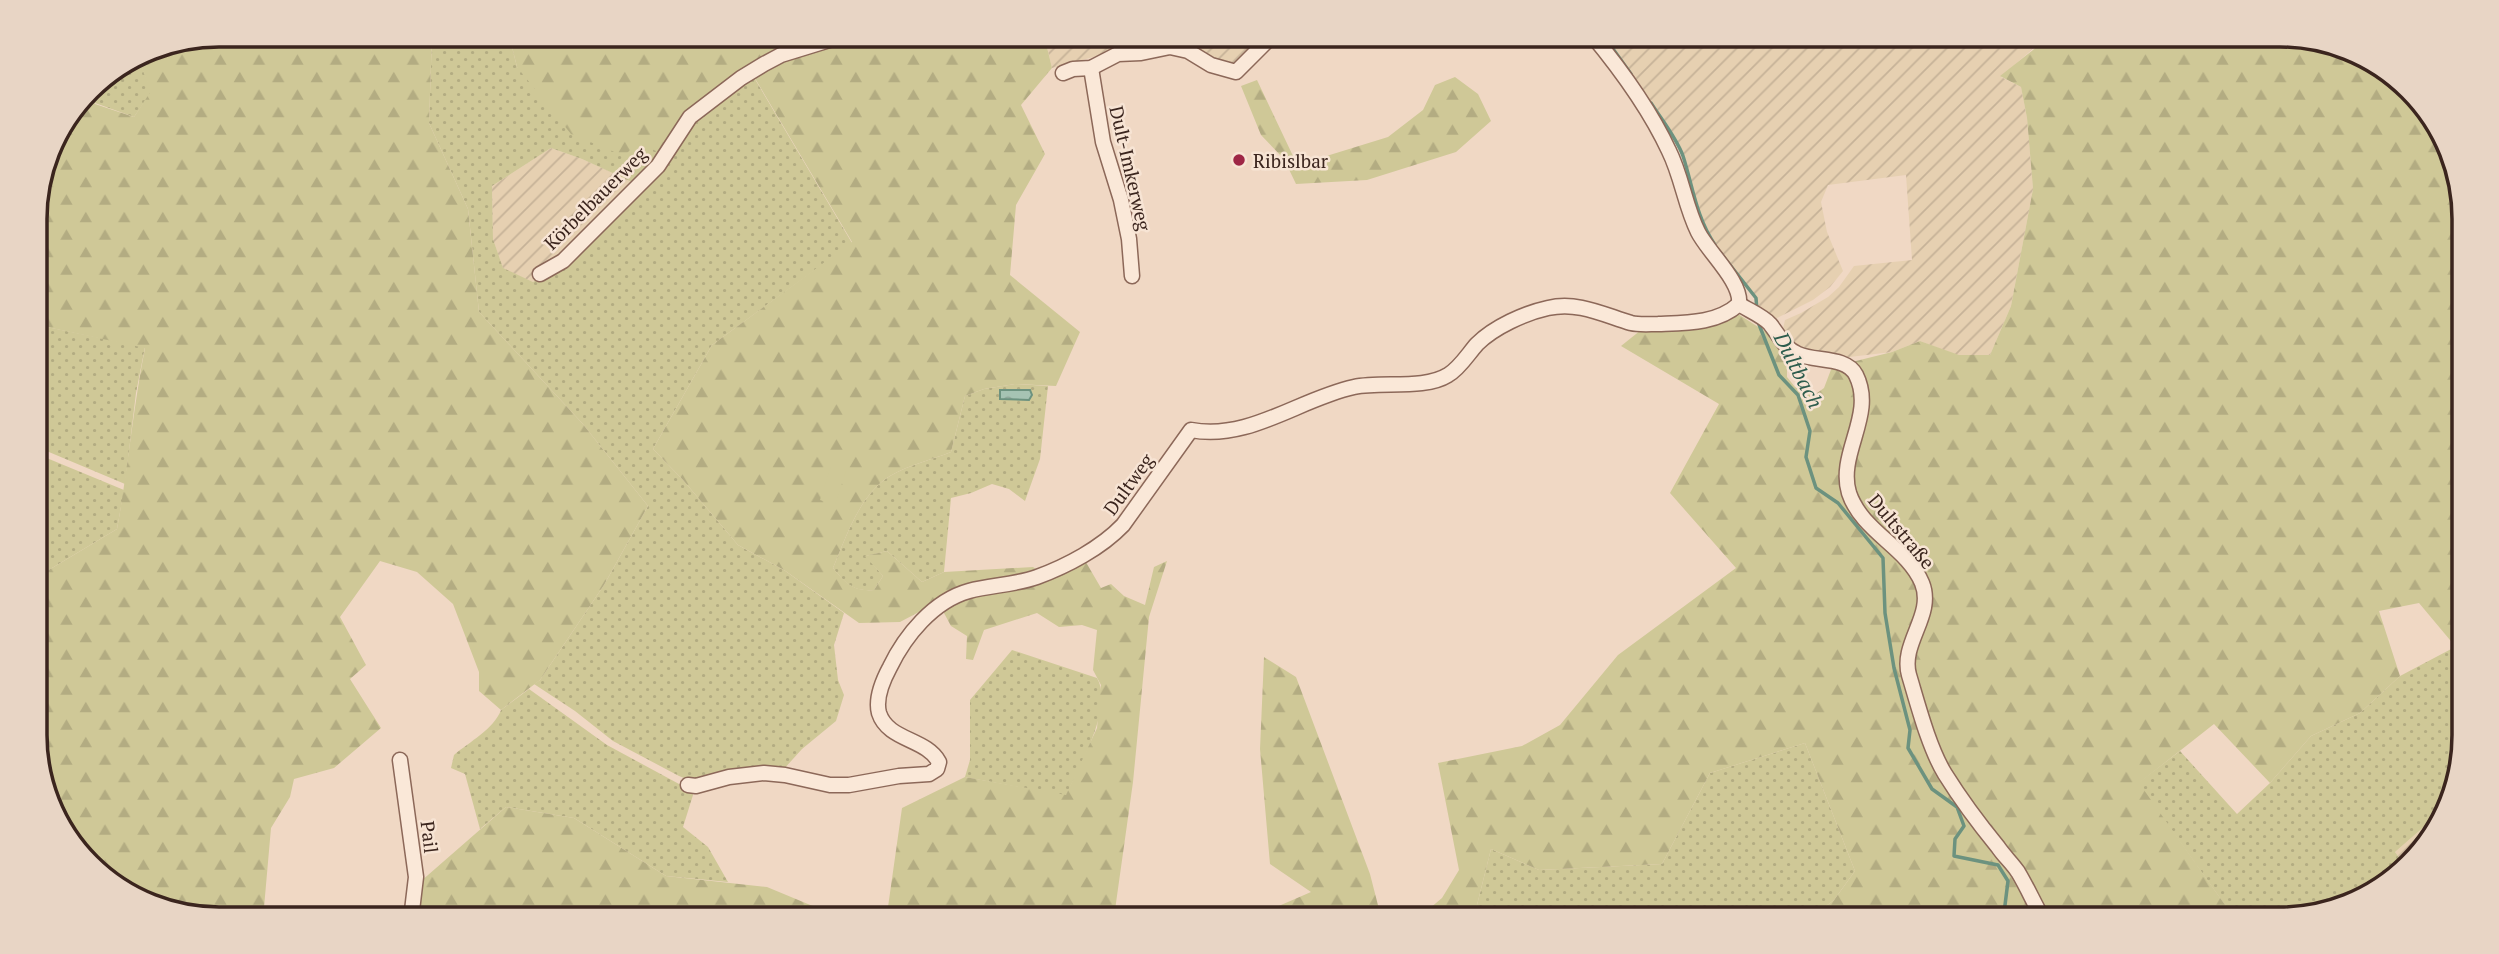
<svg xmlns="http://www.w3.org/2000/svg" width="2499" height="954" font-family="'PT Serif',serif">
	<defs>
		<pattern id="farmland-furrows" width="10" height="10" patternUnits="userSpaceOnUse" patternTransform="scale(1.75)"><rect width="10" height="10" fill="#e6d0b1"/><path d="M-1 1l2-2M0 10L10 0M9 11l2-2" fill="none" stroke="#c6b298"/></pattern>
		<pattern id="grass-dots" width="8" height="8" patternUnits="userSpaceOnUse" patternTransform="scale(1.75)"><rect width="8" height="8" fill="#cfc897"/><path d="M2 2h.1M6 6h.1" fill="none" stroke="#b3ac82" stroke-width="1.8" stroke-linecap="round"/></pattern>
		<pattern id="forest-firs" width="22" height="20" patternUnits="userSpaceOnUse" patternTransform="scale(1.75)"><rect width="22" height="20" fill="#cfc897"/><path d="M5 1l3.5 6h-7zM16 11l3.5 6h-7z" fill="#b3ac82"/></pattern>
		<pattern id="water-ripples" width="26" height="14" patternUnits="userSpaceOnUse" patternTransform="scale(1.75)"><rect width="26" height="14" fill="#a6c3b3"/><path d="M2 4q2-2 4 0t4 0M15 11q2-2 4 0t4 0" fill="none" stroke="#90a79a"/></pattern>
	</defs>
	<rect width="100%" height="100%" fill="#f0d8c4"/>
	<g fill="url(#farmland-furrows)">
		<polygon points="1044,35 1268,35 1233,65 1202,56 1131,47 1052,68"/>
		<polygon points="1603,35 2048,35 2001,77 2021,87 2027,118 2033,189 2011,306 1990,355 1959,356 1920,341 1892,352 1841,358 1805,352 1791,345 1782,333 1785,320 1801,313 1828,297 1839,287 1854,266 1912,260 1906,175 1828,185 1821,202 1827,232 1843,271 1830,287 1813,300 1769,322 1756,307 1756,298 1705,230 1682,153"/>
		<polygon points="551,148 582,159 642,186 566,261 533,282 503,269 493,239 492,186"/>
		<polygon points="2444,809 2404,864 2395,852"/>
	</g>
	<g fill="url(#grass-dots)" fill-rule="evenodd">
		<path d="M432,35h77l8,32 121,75 111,-73 103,174 -140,102 -59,104 30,31 55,65 46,25 60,43 -10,32 4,35 6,15 -8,26 -34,28 -19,21 -89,12 -15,-6 -66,-35 -38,-30 -41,-27 6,-4 64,-95 44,-79 -66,-83 -103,-111 -11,-103 -39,-86zM551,148l31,11 59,27 -75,75 -33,21 -30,-14 -10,-29 -1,-53z"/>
		<polygon points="137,56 152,91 134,117 95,103 91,90 97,81"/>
		<polygon points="36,323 42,326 145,347 136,393 125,484 37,447"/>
		<path d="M1015,384l33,2 -8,73 -15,42 -16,-12 -17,-5 -21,9 -20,5 -7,74 -22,10 -35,-31 -21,5 17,20 -9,14c-21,2 -29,-7 -41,-22 13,-31 27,-74 57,-92 18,-11 41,-16 61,-24l14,-56 19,-7z"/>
		<polygon points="37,454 124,490 117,529 37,577"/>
		<polygon points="2455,647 2464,648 2464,735 2454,794 2442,811 2395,852 2404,864 2392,881 2291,919 2235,919 2138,783 2180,751 2237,814 2270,783 2311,736 2360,713 2400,676"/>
		<path d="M1012,650l85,28c17,29 -18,89 -31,118l-101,-19 5,-17v-60z"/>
		<path d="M529,689l78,56 85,46 1,4 -10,32 25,20 20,35 -62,-6 -92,-58 -68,-11 -26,22 -15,-55 -14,-6 3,-13c15,-13 40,-26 47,-45z"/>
		<polygon points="1805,743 1855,871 1834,900 1809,919 1464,919 1476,909 1491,849 1539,870 1662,864 1710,773"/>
	</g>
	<g fill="url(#forest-firs)">
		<path d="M219,35h213l-3,88 39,86 11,103 103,111 66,83 -44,79 -64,95 -39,30 -22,-19v-19l-26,-68 -36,-32 -37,-11 -40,56 26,48 -16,14 31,49 -47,40 -40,11 -4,18 -19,31 -8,91h-44l-59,-10 -80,-53 -42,-86 -1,-193 80,-48c11,-60 16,-121 28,-181l-103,-22 -6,-3 -1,-116 19,-69 37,-48 4,14 39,13 17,-26 -14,-35 12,-7z"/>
		<path d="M509,35h535l8,33 -31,37 24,49 -29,51 -6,70 70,57 -24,54 -41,-2 -31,5 -19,7 -14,56c-20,8 -43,13 -61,24 -30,18 -44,61 -57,92 12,15 21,24 41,22l9,-14 -18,-20 22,-5 35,31 22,-10 89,-5 7,5 40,-20 21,36 10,-4 13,12 21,9 9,-38 13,-6 -18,56 -16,165 -18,128 59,9 91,-7 46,-20 -41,-28 -10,-115 4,-92 32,20 74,197 11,43 6,2h-527l28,-12 14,-99 63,-31 101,18 31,-67 4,-43 -8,-15 4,-40 -15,-5 -23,2 -22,-14 -53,17 -11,30 -7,-1 1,-23 -16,-10 -13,-24 -38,20 -41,1 -75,-53 -46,-25 -55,-65 -30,-31 59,-104 140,-103 -102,-172 -90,83 -22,-11 -14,14 -53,-22 -54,-67z"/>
		<polygon points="2048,35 2280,35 2339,45 2426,107 2462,195 2463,539 2455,565 2464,608 2464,648 2455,646 2419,603 2379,611 2400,676 2360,713 2311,736 2270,783 2214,724 2139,783 2235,919 1809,919 1834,900 1855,871 1805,743 1710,773 1662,864 1539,870 1491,849 1476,909 1464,919 1417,919 1442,898 1459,870 1438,763 1522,746 1560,725 1618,655 1736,568 1670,493 1719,404 1621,346 1641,330 1688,328 1738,314 1766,332 1787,357 1787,377 1795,387 1813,396 1824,388 1832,367 1892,352 1920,341 1959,355 1990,355 2011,306 2033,189 2027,118 2021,87 2000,76 2033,50"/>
		<polygon points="1455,77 1478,94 1491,121 1456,152 1367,180 1296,184 1284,159 1261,135 1241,86 1257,80 1293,156 1320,158 1388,137 1423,110 1435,85"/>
		<polygon points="506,807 574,818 666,876 767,887 844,919 418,919 420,882"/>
	</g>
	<polygon fill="#cfc897" points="831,466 846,471 835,505 820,500"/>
	<polygon fill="url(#water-ripples)" stroke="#6c927f" stroke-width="2" points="1000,390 1030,390 1032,395 1029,400 1000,399"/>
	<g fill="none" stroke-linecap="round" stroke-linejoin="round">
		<g stroke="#6c927f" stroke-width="3.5">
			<polyline points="1603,35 1631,74"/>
			<path d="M1651,103c10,16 25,34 32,53 10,31 13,61 32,89"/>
			<polyline points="1719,251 1756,298 1757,311"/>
			<polyline points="1758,322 1779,375 1798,395 1810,431 1806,457 1816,488 1838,503 1883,558 1885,613 1894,668 1910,730 1908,748 1932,789 1957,807 1964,826 1955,839 1954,856 1998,865 2008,881 2004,913 1997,919"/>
		</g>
		<defs>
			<g id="minor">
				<path d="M1592,35c29,35 58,75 77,116 13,26 16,55 29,81 10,20 44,50 41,72"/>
				<polyline points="1091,68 1103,142 1121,200 1129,239 1132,276"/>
				<polyline points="1063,73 1073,69 1091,68 1118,54 1141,53 1170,47 1188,51 1211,65 1236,72 1273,35"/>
				<polyline points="540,274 563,261 658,166 690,117 741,78 764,64 781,55 846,35"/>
				<path d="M1739,304c9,6 24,12 31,20 9,11 14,24 28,30 18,8 48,2 58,21 20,40 -19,78 -7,118 13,39 58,54 73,90 13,32 -22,60 -13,92 9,30 20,73 36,99 15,24 35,51 53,73 6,9 14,16 20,25 9,15 16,31 25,47"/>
				<polyline points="400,760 416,877 411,919"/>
				<path d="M688,785l8,1 33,-9 35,-4 21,2 45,10h19l50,-9 30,-2 8,-5 2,-7c-13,-24 -51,-21 -60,-49 -4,-15 4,-33 11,-46 15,-31 43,-66 79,-76 22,-6 46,-6 68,-14 30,-11 64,-29 86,-52l68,-95c58,11 108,-31 163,-43 28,-6 70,3 94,-12 12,-7 20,-21 29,-31 17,-17 48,-31 71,-36 30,-7 56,7 83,15 8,2 18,1 27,1 27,-1 59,0 81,-20"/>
			</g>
		</defs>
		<use href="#minor" stroke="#8c6859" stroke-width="17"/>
		<use href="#minor" stroke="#fae8d8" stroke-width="14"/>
	</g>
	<circle fill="#9e2645" stroke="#f7e4d4" stroke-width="2.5" cx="1239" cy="160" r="7"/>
	<g text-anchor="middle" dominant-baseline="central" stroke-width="5" stroke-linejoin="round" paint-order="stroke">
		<g font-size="19" fill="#3b251e" stroke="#f7e4d4" text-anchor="start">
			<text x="1253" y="160">Ribislbar</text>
		</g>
		<g font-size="19" fill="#3b251e" stroke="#f7e4d4">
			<text transform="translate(1131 168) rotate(77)">Dult-Imkerweg</text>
			<text transform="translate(595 198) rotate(-45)">Körbelbauerweg</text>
			<text transform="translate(1128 484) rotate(-54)">Dultweg</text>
			<text transform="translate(1902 531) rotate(50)">Dultstraße</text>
			<text transform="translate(430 837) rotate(83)">Pail</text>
		</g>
		<g font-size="21" font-style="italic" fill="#2d5c4d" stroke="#f7e4d4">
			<text transform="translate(1799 370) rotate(63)">Dultbach</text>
		</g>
	</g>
	<path d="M0 0H2499V954H0ZM219 47H2280A172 172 0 0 1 2452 219V735A172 172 0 0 1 2280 907H219A172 172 0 0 1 47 735V219A172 172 0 0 1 219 47Z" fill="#e8d5c5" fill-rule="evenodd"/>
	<path fill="none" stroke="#3b251e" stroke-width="3.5" d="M219 47H2280A172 172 0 0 1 2452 219V735A172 172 0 0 1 2280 907H219A172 172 0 0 1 47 735V219A172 172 0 0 1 219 47Z"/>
</svg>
